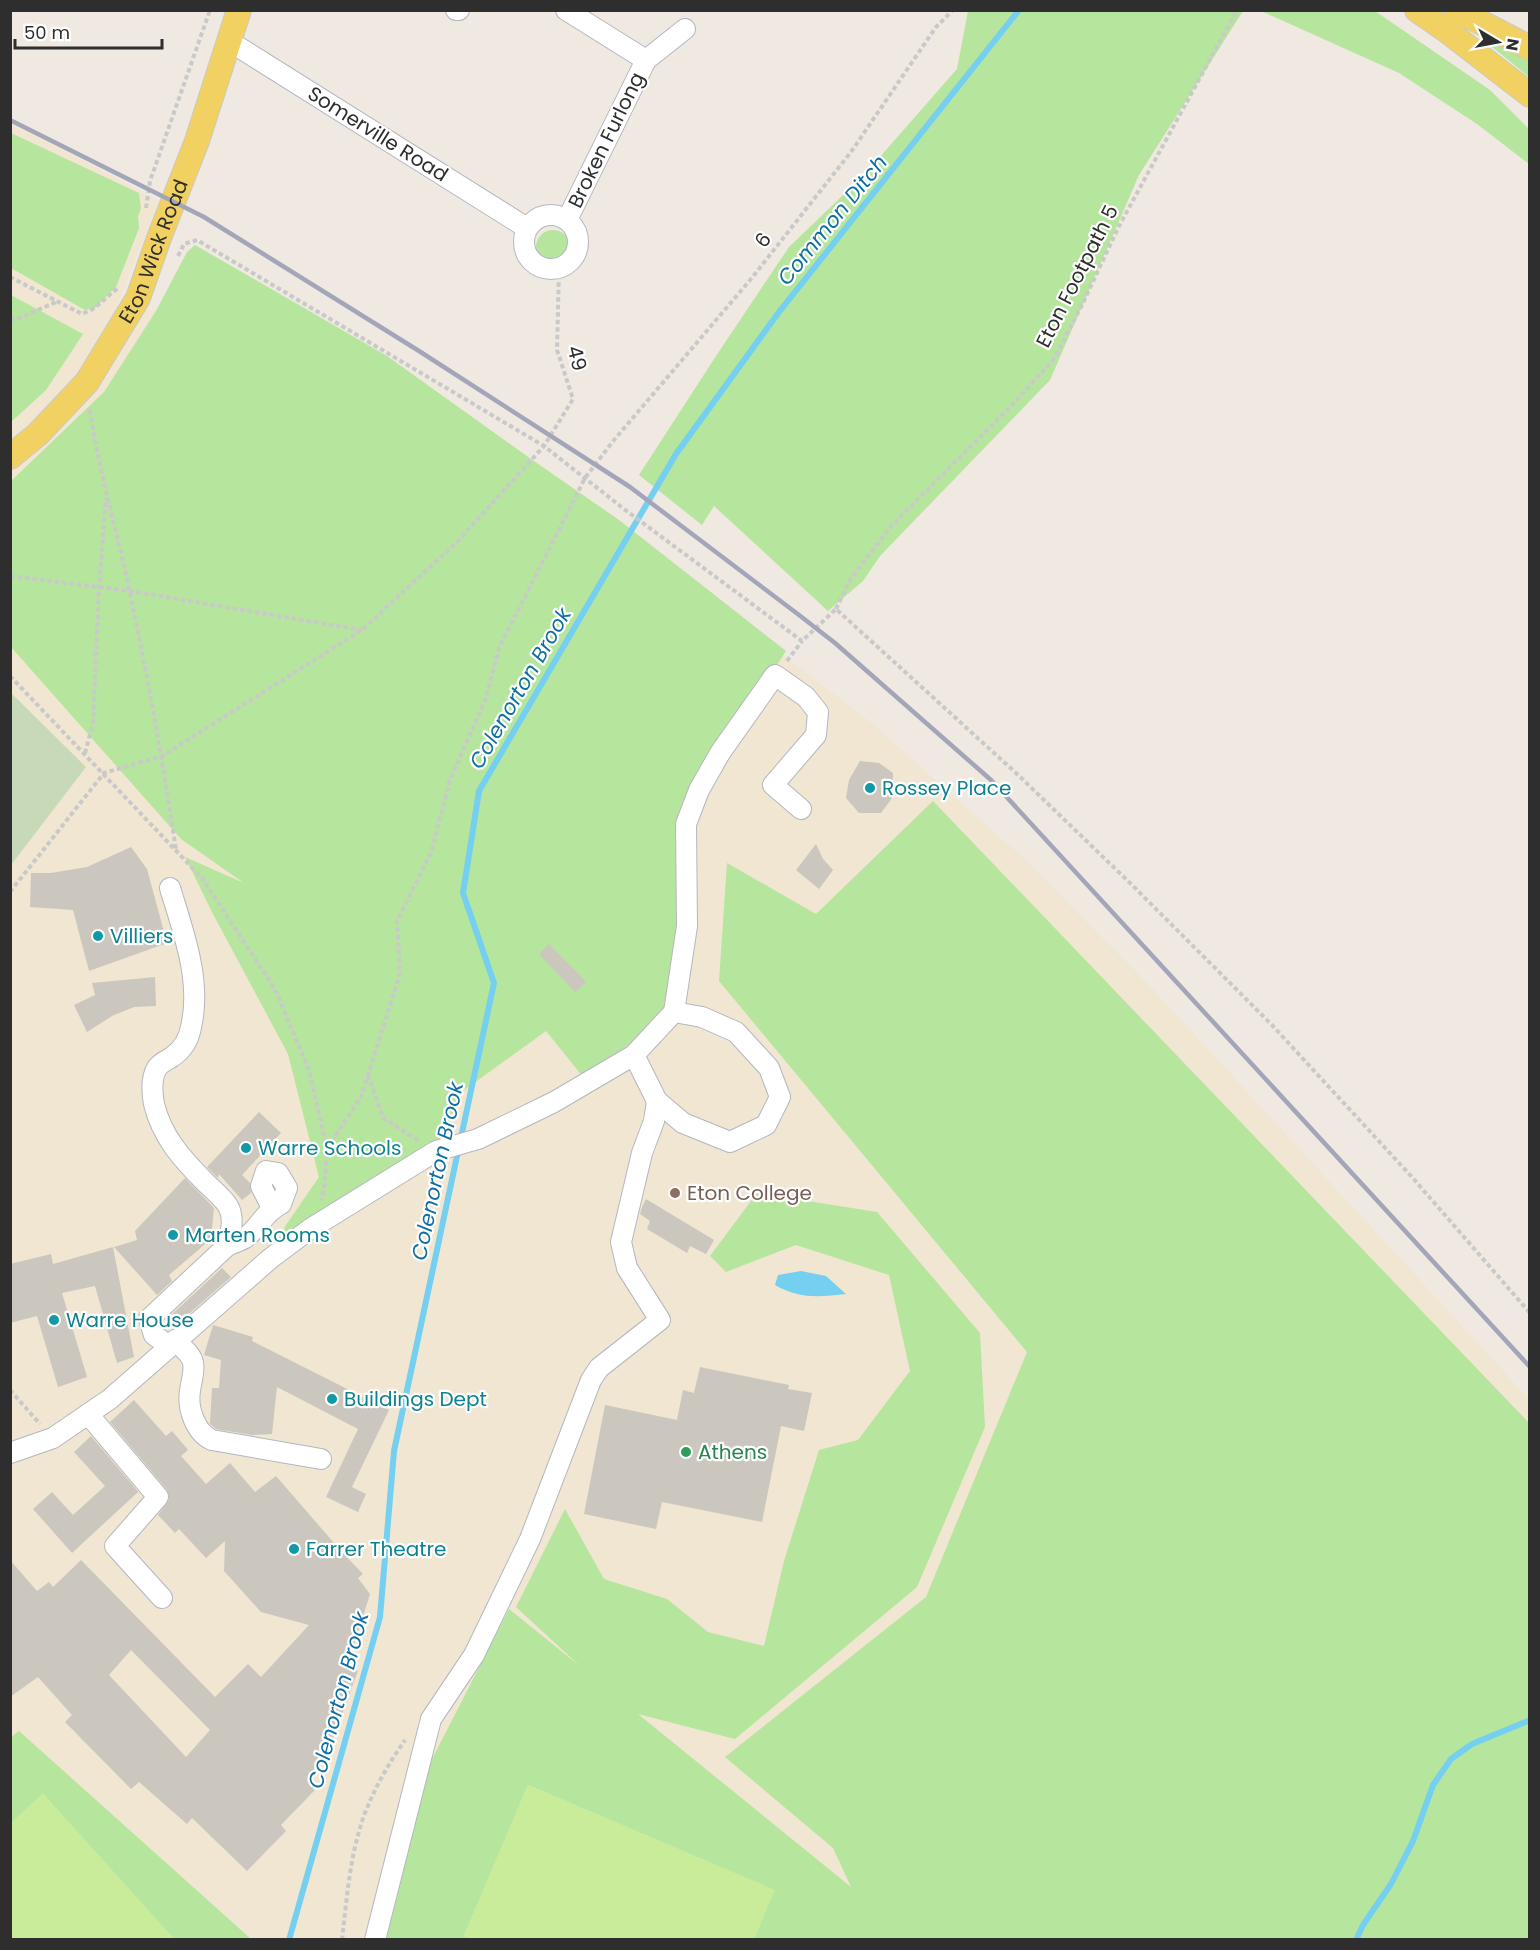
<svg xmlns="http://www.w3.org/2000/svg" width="1540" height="1950" font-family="Poppins,sans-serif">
	<rect width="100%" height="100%" fill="#efe9e1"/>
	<polygon fill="#f0e6d1" points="10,121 159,201 117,305 156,311 195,245 387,356 531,459 619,520 786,651 783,655 868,720 1021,856 1151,987 1529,1399 1529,1939 11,1939"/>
	<g fill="#b6e59e">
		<polygon points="968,11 1243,11 1139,175 1050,380 880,556 863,581 828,611 714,506 702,525 639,475 716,356 789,247 865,174 957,69"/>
		<polygon points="1261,11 1375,11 1490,90 1529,129 1529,164 1477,124 1399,73"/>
		<polygon points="1469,28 1529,58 1529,77"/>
		<polygon points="11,133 139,193 141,208 138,216 139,228 116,287 95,308 85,310 11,268"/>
		<circle cx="553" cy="247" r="17"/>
		<polygon points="195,245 387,356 531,459 619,520 786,651 747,711 686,818 683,900 668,1003 640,1036 584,1078 546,1031 460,1093 444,1140 287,1237 284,1228 319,1177 288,1054 213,914 185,857 244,883 181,839 11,647 10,482 104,392 156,311 187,252"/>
		<polygon points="11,295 83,334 46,390 11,422"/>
		<polygon points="933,801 1529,1423 1529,1939 754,1939 774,1890 528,1785 464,1936 471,1939 384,1940 428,1767 509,1609 581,1667 516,1607 565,1509 604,1579 667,1599 708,1632 764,1646 784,1561 819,1450 858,1440 910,1371 889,1275 796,1245 726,1272 710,1256 757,1193 877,1212 980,1333 985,1427 917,1587 735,1739 638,1714 851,1887 833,1848 725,1757 926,1597 1027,1352 719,981 727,863 816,914"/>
		<polygon points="19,1731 251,1939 174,1939 43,1794 11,1823 11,1737"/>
	</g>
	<polygon fill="#c8d9b8" points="11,693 86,767 11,865 10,694"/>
	<g fill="#c9ec9a">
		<polygon points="528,1785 775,1890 754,1939 471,1940 464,1936"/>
		<polygon points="43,1793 43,1794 174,1939 11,1939 11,1823"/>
	</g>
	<path fill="#75cff0" d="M801,1271l25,5 20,18c-27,3 -47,5 -71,-9l3,-10z"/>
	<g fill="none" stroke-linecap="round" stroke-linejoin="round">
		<g stroke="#75cff0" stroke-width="6">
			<polyline points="289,1940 380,1617 394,1451 494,983 463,893 479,791 676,454 779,312 1019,10"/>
			<polyline points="1356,1940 1363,1925 1391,1884 1413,1841 1433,1785 1451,1759 1472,1744 1530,1720"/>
		</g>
	</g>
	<g fill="#cbc7bf" fill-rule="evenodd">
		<polygon points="860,761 879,763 893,773 893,797 881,813 859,813 846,798 849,780"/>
		<polygon points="816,844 823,859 833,870 819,889 796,870"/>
		<polygon points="131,847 147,869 167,943 89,971 73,910 30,907 31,873 51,873 87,867"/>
		<polygon points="549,944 586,982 575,992 539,954"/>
		<polygon points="155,977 156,1006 134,1007 112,1016 87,1032 74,1005 95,995 92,983"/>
		<polygon points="259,1112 281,1133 242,1175 250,1183 251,1193 242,1200 219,1174 218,1178 207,1167"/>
		<polygon points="185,1178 214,1208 211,1239 169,1275 172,1281 157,1295 114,1247 137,1240 135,1231"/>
		<polygon points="646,1199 714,1240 706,1254 690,1246 687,1253 647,1229 650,1221 640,1214 642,1207"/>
		<polygon points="113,1247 134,1357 117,1363 95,1286 62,1293 87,1377 58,1387 37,1316 10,1323 10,1264 51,1254 53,1264"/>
		<polygon points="222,1268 231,1277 176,1325 169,1317"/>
		<polygon points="213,1325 253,1337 252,1341 389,1410 352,1487 366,1494 358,1512 326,1497 358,1429 277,1387 272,1434 252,1435 216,1429 210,1424 212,1388 219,1388 221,1360 204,1355"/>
		<polygon points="700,1367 789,1385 788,1389 812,1393 804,1431 781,1426 762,1522 662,1502 656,1529 584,1514 605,1405 677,1420 683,1390 694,1393"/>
		<path d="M134,1400l32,36 6,-5 16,19 -7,6 25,28 24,-21 25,29 21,-16 65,75 22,23 -5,4 12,16 -23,73 11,4 -26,70 -6,-2 -15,37 3,15 -33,34 5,6 -39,40 -55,-53 -5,6 -48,-42 -8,7 -66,-67 7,-7 -34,-38 -28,20v-137l27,31 12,-9 4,5 28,-27 134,137 33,-33 13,13 48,-52 -48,-13 -37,-41 1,-30 -19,17 -27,-29 -4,4 -17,-18 11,-15 -2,-10 -57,-68zM131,1650l79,80 -24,27 -77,-82z"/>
		<polygon points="91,1436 141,1495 138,1492 72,1553 33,1509 52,1492 73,1515 105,1486 74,1452"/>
	</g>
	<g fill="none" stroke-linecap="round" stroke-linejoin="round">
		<defs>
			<g id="minor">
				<polyline points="456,10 459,10"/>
				<polyline points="566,10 646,60"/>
				<polyline points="229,41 527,228"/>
				<circle cx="551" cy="242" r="27"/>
				<polyline points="567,220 646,60 685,29"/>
				<polyline points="674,1012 687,926 686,824 699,790 720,753 775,675 806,697 818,712 816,735 773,785 801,809"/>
				<path d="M227,1246c6,-3 13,-5 18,-8 14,-10 20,-27 36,-34l6,-16 -9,-15 -12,-2 -5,15 11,22"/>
				<path d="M175,1340c6,7 17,14 18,23 2,9 -2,18 -3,28 -3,18 6,42 22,49l109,19"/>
				<path d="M169,1346l-15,-11 -5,-16 78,-73c4,-12 8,-28 1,-40 -5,-8 -15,-16 -22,-23 -24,-24 -44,-46 -52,-79 -2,-11 -3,-26 3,-36 3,-5 10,-8 15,-11 10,-7 17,-18 19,-30 11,-46 -8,-96 -21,-139"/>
				<polyline points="88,1414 158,1497 115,1546 162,1598"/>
				<polyline points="10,1453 53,1438 110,1399 271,1258 310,1229 436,1151 478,1139 554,1102 634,1055 674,1012 702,1017 736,1032 769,1068 780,1097 766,1125 730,1142 683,1123 657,1101 634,1055"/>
				<polyline points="375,1940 431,1719 474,1655 530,1539 591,1380 599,1368 660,1320 627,1268 621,1242 642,1153 654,1121 657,1101"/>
			</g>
			<g id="major">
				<polyline points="1417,10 1446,30 1530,95"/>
				<polyline points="1457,10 1530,48"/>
				<path id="s1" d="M10,457l28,-23 49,-52 51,-84 21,-60 38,-97 42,-131"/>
			</g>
		</defs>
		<use href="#minor" stroke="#b4b7c1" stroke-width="22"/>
		<use href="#major" stroke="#c9c9c9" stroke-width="26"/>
		<g stroke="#c9c9c9" stroke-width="4" stroke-dasharray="4.5 3" stroke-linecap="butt">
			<polyline points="146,208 150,181 210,10"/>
			<polyline points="178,256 184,244 197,240 544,446 624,509 802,641 836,609 1016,773 1128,881 1270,1023 1411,1176 1530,1313"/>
			<polyline points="10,277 82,314 93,309 118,288"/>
			<polyline points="10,319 15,320 56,302"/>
			<path d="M90,410c9,62 27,121 40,183 18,85 33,170 46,257"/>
			<polyline points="10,576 130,591 362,630"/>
			<polyline points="836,609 850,580 892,525 1014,403 1054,359 1083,303 1119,226 1237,10"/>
			<polyline points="787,661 802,641"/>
			<polyline points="10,676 202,878 275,989 309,1070 327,1148 324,1191 321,1200"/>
			<polyline points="85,753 93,723 99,587 106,498"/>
			<polyline points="10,892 104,773 162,756 362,630 457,542 544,446 573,399 557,350 559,269"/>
			<polyline points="368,1075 383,1118 419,1141"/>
			<polyline points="327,1148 361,1097 400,974 397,921 431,853 450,780 486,698 499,648 585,478 614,440 751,279 851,152 936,27 953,10"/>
			<polyline points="10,1390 40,1424"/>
			<path d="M342,1940c5,-43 8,-87 23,-127 10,-26 24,-50 40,-73"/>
		</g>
		<use href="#minor" stroke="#fff" stroke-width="20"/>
		<use href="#major" stroke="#f2d163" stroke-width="24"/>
		<polyline stroke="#a3a6b8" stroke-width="4.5" points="10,120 204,217 419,351 630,487 799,615 835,643 991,780 1530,1367"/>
	</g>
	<g fill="#0f9aa8" stroke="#fff" stroke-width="2">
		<circle cx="870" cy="788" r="6"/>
		<circle cx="98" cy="936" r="6"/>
		<circle cx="246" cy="1148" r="6"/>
		<circle cx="173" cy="1235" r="6"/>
		<circle cx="54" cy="1320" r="6"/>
		<circle cx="332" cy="1399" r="6"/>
		<circle cx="294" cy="1549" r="6"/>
	</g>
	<circle fill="#8d6e63" stroke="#fff" stroke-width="2" cx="675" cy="1193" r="6"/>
	<circle fill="#2e9e5b" stroke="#fff" stroke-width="2" cx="686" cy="1452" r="6"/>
	<g text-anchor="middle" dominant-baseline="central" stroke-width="4.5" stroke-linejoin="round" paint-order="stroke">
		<g font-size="20" fill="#2e2e2e" stroke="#fff">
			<text transform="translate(378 134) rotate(32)">Somerville Road</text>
			<text transform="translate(606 140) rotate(-64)">Broken Furlong</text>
			<text transform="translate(763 240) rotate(-52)">6</text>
			<text stroke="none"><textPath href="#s1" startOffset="255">Eton Wick Road</textPath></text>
			<text transform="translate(1077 276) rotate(-63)">Eton Footpath 5</text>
			<text transform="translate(577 358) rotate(76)">49</text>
		</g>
		<g font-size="20" fill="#0d838f" stroke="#fff" text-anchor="start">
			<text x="882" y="788">Rossey Place</text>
			<text x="110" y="936">Villiers</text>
			<text x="258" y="1148">Warre Schools</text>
			<text x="185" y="1235">Marten Rooms</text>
			<text x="66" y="1320">Warre House</text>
			<text x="344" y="1399">Buildings Dept</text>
			<text x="306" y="1549">Farrer Theatre</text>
		</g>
		<g font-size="20" fill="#785e54" stroke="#fff" text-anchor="start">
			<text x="687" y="1193">Eton College</text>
		</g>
		<g font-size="20" fill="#27864d" stroke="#fff" text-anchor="start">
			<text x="698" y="1452">Athens</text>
		</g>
		<g font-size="21" font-style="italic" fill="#0d6fa3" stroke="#fff">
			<text transform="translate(832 220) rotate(-51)">Common Ditch</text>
			<text transform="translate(520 688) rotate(-60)">Colenorton Brook</text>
			<text transform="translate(437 1171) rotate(-78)">Colenorton Brook</text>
			<text transform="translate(338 1700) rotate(-75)">Colenorton Brook</text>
		</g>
	</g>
	<rect width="1540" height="1950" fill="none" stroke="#2e2e2e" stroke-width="24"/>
	<g transform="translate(1498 42) rotate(100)" stroke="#ffffff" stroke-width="4.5" paint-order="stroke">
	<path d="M0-4.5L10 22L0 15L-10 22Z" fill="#2e2e2e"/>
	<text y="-9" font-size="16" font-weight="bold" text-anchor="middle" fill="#2e2e2e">N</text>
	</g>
	<path d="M15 39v9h147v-9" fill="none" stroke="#2e2e2e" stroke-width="3"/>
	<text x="24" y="39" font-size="18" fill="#2e2e2e" stroke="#ffffff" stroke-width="4.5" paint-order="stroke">50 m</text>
</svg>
